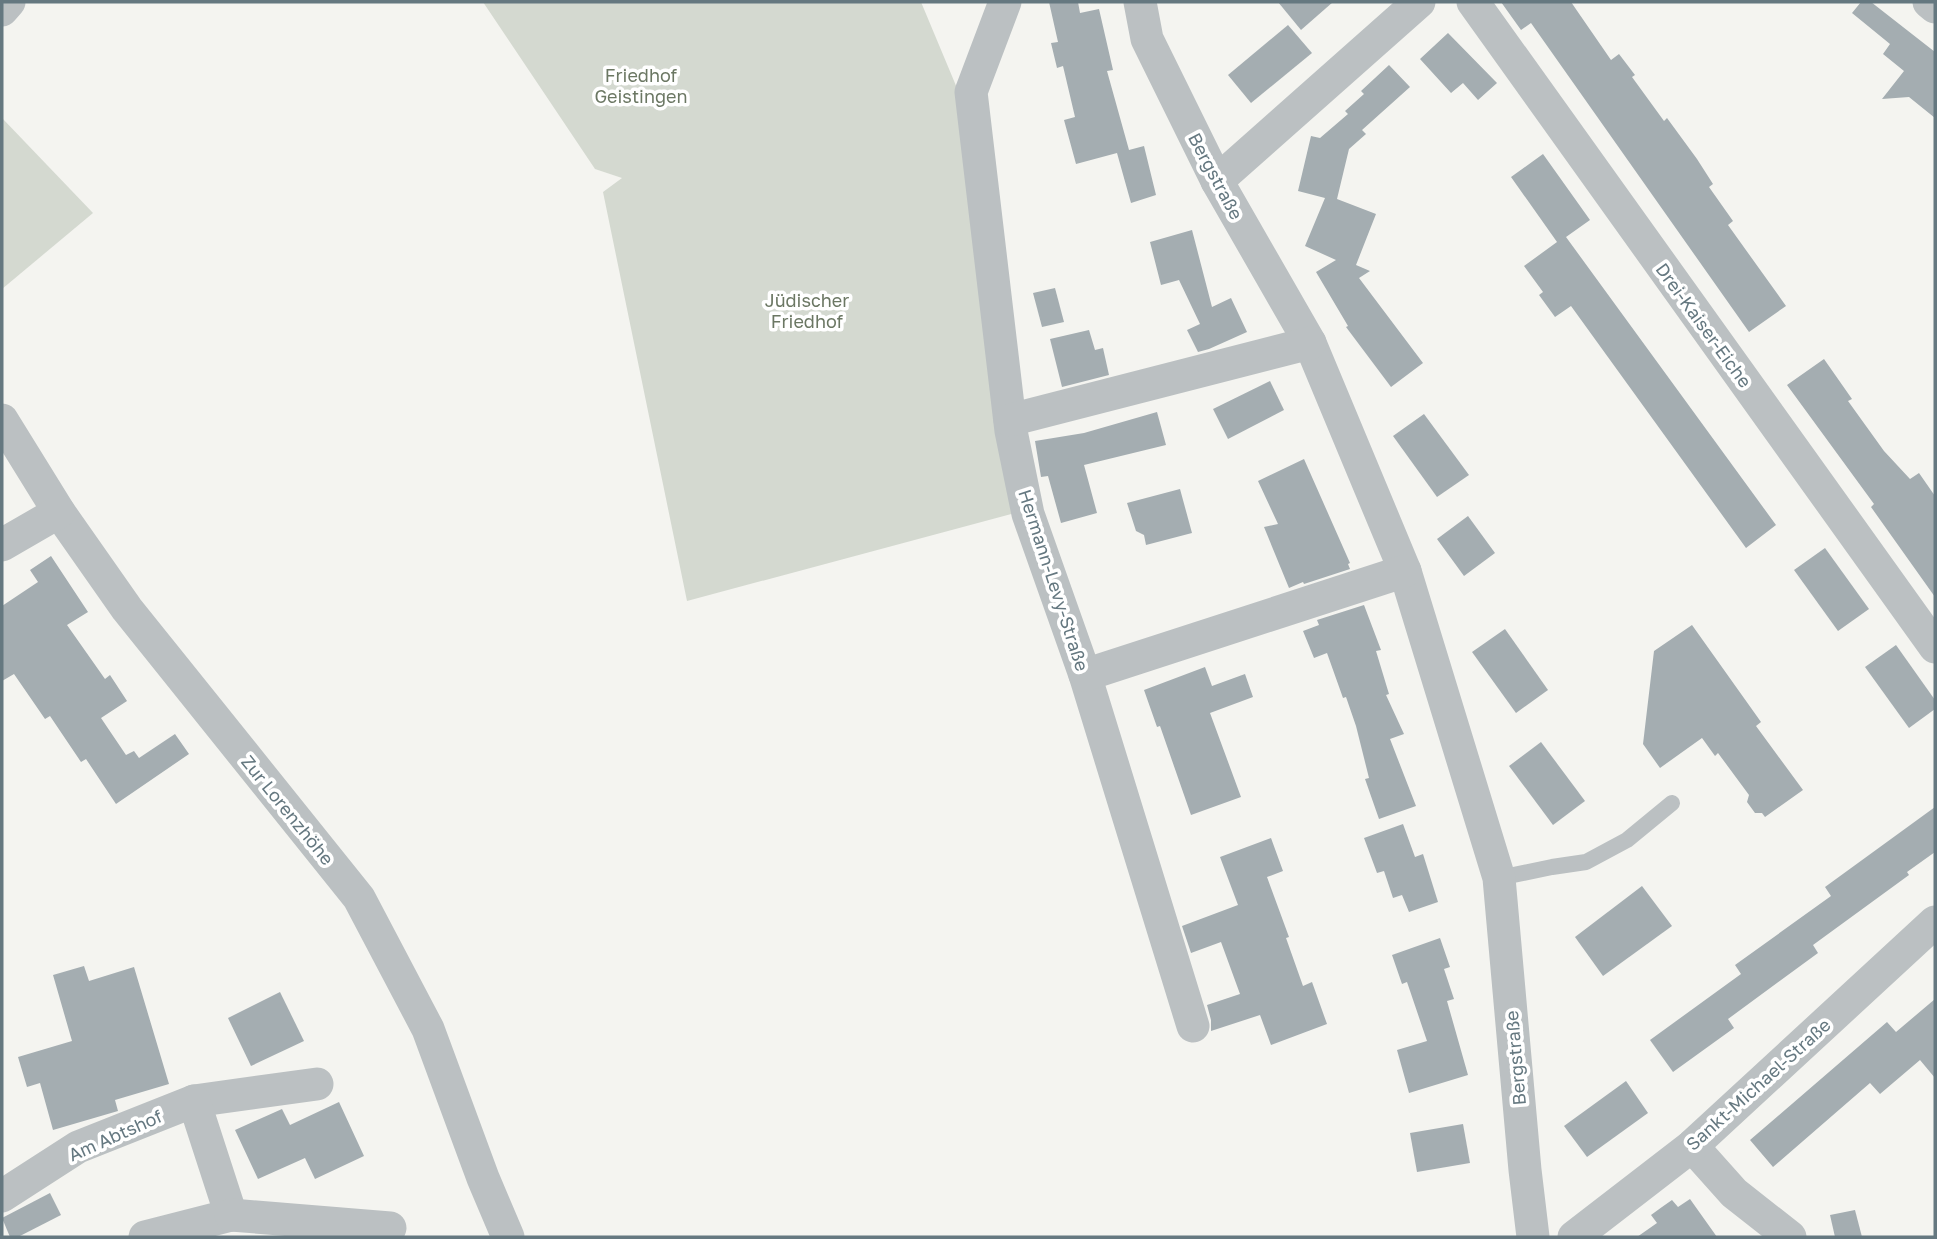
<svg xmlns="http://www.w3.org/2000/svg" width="1937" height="1239" font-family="'Golos Text',sans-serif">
	<rect width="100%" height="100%" fill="#f4f4f0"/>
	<g fill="#d4d9d0">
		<polygon points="483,2 921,2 962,100 1015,513 687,601 603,192 622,178 595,169"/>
		<polygon points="2,118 93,213 2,289"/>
	</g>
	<g fill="#a4adb1">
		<polygon points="1049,2 1078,2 1080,13 1099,9 1113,70 1107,71 1129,150 1144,146 1156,195 1131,203 1117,153 1076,164 1064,120 1075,117 1063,66 1057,68 1051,43 1058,42"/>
		<polygon points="1278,2 1333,2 1301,30"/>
		<polygon points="1501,2 1571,2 1611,60 1619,54 1635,75 1632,77 1664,121 1667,118 1697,159 1713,184 1709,187 1733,221 1728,225 1786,306 1749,332 1531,23 1521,30"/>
		<polygon points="1861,2 1871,2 1935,52 1935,118 1909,97 1882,99 1904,71 1883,54 1890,44 1852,13"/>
		<polygon points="1288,25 1312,53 1251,103 1228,75"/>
		<polygon points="1448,33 1497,83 1478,100 1463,83 1451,93 1420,59"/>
		<polygon points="1389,65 1410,87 1362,130 1366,134 1349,149 1337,199 1376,214 1356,265 1370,271 1359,278 1423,363 1391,387 1346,327 1348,326 1316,272 1336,260 1305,246 1325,198 1298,191 1311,136 1320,138 1348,114 1345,111 1364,94 1361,91"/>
		<polygon points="1543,154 1590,220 1566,237 1776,525 1746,548 1571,306 1555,317 1539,295 1543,292 1524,266 1557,242 1511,177"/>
		<polygon points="1192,230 1212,307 1231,298 1247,332 1209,349 1198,352 1187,330 1200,324 1179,280 1161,285 1150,242"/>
		<polygon points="1055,288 1064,322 1042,327 1033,293"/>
		<polygon points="1089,330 1095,350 1103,348 1109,375 1062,387 1050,339"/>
		<polygon points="1824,359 1852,399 1848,401 1884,451 1910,479 1919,473 1935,496 1935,597 1871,507 1874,504 1787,385"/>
		<polygon points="1270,381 1284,410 1228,439 1213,409"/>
		<polygon points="1157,412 1166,445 1084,465 1097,513 1061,523 1048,476 1041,477 1035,441 1084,433"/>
		<polygon points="1424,414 1469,475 1437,497 1393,436"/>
		<polygon points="1304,459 1350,563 1348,564 1350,569 1304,584 1303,582 1289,588 1264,527 1278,524 1258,481"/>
		<polygon points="1180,489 1192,533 1146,545 1144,535 1136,531 1127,503"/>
		<polygon points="1468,516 1495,553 1464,576 1437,539"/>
		<polygon points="1825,548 1869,609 1838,631 1794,570"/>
		<polygon points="51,556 88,612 67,625 105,679 110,675 127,701 101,718 126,755 134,751 139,758 175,734 189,754 116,804 86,759 81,762 50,716 45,719 14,674 2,681 2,606 38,582 30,570"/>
		<polygon points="1364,605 1381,650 1376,651 1389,694 1386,695 1404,734 1390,739 1416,806 1379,819 1365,779 1369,778 1356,726 1346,697 1343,698 1327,653 1314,658 1303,631 1319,625 1317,620"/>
		<polygon points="1692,625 1761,722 1756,726 1803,790 1765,817 1762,813 1755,813 1747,802 1749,795 1718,753 1715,756 1702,738 1660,768 1643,744 1654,651"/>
		<polygon points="1505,629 1548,690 1516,713 1472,652"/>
		<polygon points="1896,645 1935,700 1935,709 1909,728 1865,667"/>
		<polygon points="1205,667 1212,686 1245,674 1253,697 1210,713 1241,797 1191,815 1160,726 1157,727 1144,690"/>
		<polygon points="1541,742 1585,801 1553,825 1509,766"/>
		<polygon points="1935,807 1935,852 1907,872 1909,875 1813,945 1818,953 1728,1019 1734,1028 1673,1072 1650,1040 1741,974 1735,965 1831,896 1825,887"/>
		<polygon points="1403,824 1415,857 1423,854 1438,902 1409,912 1402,895 1393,898 1384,871 1377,873 1364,838"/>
		<polygon points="1271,838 1283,871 1267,877 1289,937 1286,938 1303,986 1312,982 1327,1024 1271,1045 1260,1015 1211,1031 1211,1020 1207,1005 1240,994 1221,942 1191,953 1182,926 1238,905 1220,857"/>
		<polygon points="1642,886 1672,926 1603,976 1575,937"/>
		<polygon points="1440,938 1450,967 1444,969 1454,999 1447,1001 1468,1075 1409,1093 1397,1050 1427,1041 1407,982 1402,984 1392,955"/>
		<polygon points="84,966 89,981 134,967 169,1084 115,1100 118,1111 53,1130 40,1083 27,1087 18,1057 72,1041 53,975"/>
		<polygon points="280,992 304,1041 251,1066 228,1018"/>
		<polygon points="1935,999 1935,1078 1920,1060 1880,1094 1870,1083 1773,1167 1750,1140 1887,1022 1896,1032"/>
		<polygon points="1626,1081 1648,1113 1587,1157 1564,1126"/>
		<polygon points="339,1102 364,1156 315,1179 305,1158 258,1179 235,1130 282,1109 290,1125"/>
		<polygon points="1463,1124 1470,1163 1417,1172 1410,1133"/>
		<polygon points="50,1193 61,1215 18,1237 10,1237 2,1218"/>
		<polygon points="1690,1199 1717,1237 1637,1237 1657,1223 1651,1215 1662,1207 1672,1200 1678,1207"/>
		<polygon points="1855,1210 1862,1237 1835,1237 1830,1215"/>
	</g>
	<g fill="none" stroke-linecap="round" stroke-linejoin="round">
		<polyline stroke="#bbc0c2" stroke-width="16" points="1499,878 1552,867 1586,862 1627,840 1672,803"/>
		<g stroke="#bbc0c2" stroke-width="33">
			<polyline points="1005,2 971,92 1011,431 1028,514 1085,675 1193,1026"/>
			<polyline points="1140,2 1147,39 1217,181 1310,343 1405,571 1499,878 1525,1170 1533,1237"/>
			<polyline points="1473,2 1935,647"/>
			<polyline points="1929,2 1935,7"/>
			<polyline points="2,10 9,2"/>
			<polyline points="1217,181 1419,2"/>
			<polyline points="2,420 59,512 127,609 359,898 428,1029 483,1178 508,1237"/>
			<polyline points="1010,420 1310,343"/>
			<polyline points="2,545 59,512"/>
			<polyline points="1085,675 1405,571"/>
			<polyline points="194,1101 317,1084"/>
			<polyline points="1692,1146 1734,1193 1790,1237"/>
			<polyline points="2,1196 78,1147 194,1101 231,1215 145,1237"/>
			<polyline points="231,1215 390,1228"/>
			<polyline points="1574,1237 1692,1146 1935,922"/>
		</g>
	</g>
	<g text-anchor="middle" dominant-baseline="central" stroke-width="7" stroke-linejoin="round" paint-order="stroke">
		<g font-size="18" fill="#6b7763" stroke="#fff">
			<text x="641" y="75">Friedhof<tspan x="641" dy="21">Geistingen</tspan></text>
			<text x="807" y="300">Jüdischer<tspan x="807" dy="21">Friedhof</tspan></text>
		</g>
		<g font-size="18" fill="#657880" stroke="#fff">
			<text transform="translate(1216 176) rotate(62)">Bergstraße</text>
			<text transform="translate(1704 325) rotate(54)">Drei-Kaiser-Eiche</text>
			<text transform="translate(1054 580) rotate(72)">Hermann-Levy-Straße</text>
			<text transform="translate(288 810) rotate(51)">Zur Lorenzhöhe</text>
			<text transform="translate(1515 1058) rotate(-95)">Bergstraße</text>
			<text transform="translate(1758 1084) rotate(-42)">Sankt-Michael-Straße</text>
			<text transform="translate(115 1135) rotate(-24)">Am Abtshof</text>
		</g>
	</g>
	<rect width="1937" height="1239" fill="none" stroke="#657880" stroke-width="7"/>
</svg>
